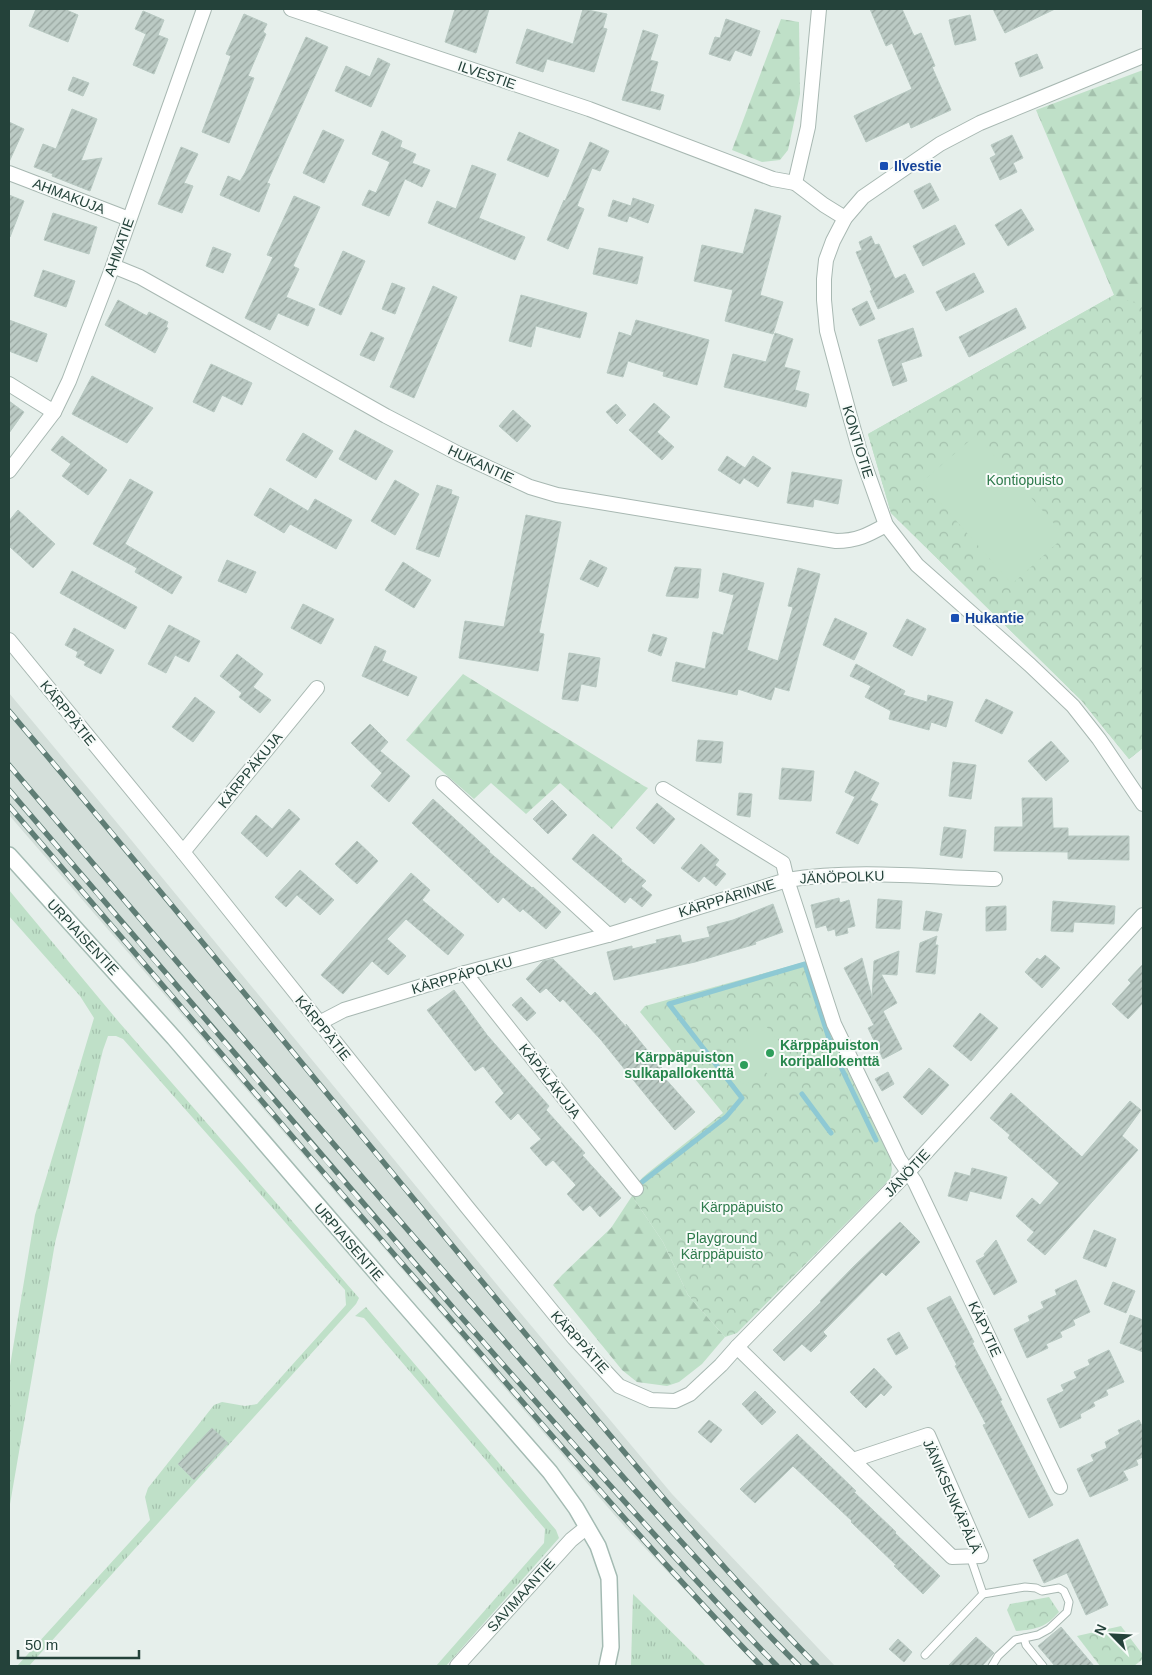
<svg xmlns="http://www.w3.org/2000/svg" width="1152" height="1675" font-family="Helvetica,sans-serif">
	<defs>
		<pattern id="grass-tufts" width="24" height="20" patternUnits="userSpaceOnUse" patternTransform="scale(1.25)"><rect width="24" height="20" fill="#bfe0c8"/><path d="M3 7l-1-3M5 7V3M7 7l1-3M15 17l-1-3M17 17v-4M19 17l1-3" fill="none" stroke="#a4c1ad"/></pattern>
		<pattern id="forest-firs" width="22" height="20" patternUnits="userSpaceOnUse" patternTransform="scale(1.25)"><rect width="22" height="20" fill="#bfe0c8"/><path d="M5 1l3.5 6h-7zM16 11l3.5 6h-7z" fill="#a4c1ad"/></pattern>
		<pattern id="park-crowns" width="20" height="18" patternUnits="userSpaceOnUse" patternTransform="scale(1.25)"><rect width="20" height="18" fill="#bfe0c8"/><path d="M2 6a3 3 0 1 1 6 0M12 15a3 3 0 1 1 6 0" fill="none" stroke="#a4c1ad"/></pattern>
		<pattern id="building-hatch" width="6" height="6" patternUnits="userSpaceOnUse" patternTransform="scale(1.25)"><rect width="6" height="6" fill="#bbcac4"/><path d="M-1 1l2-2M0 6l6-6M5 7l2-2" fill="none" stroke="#98a6a0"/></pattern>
	</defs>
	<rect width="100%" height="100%" fill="#e6efeb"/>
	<polygon fill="#d4dfda" points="9,693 123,830 503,1292 672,1494 835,1666 757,1666 625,1527 9,815"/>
	<g fill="url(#grass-tufts)">
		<polygon points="9,890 118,1021 359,1298 356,1304 29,1666 17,1666 150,1520 145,1497 148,1488 214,1405 222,1402 245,1406 257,1404 346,1305 345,1290 123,1039 116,1036 108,1036 103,1050 55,1243 9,1510 9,1372 35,1215 94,1018 80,996 9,916"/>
		<polygon points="366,1307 556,1530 559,1538 446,1666 436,1666 544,1543 545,1529 364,1318 355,1316"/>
		<polygon points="633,1594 706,1666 631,1666"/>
	</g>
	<g fill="url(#forest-firs)">
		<polygon points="781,19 799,22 800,94 788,150 780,160 762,162 732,150"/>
		<polygon points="1143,70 1143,748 1129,759 1081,700 891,513 868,434 1114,295 1036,110"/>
		<polygon points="463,674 644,786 648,788 612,829 560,783 526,814 491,783 474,799 406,740"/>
		<polygon points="632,1196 663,1242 688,1295 725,1337 702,1364 679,1382 667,1386 637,1382 622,1370 553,1285 562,1275 611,1228"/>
	</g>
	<g fill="url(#park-crowns)">
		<polygon points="1114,295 1143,306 1143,748 1129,759 1081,700 891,513 868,434"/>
		<polygon points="808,961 835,1044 891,1160 892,1169 890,1179 737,1333 725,1337 688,1295 663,1242 632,1196 642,1178 649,1172 723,1113 640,1012 645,1006"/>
		<path d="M1049,1597l10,15c-14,16 -22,17 -43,19l-9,-21 3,-6z"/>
		<polygon points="1121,1626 1143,1655 1143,1659 1134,1666 1100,1666 1077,1636"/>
	</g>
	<g fill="#bfe0c8">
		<polygon points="976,435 1065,536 1012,584 922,482"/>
		<polygon points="765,1025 798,1063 776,1083 764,1070 745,1086 723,1060"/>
	</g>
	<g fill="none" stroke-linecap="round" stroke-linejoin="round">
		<g stroke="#8ec9d4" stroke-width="5">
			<polyline points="838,1061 876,1140"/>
			<polyline points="802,1094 831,1133"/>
			<polyline points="642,1182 726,1117 742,1098 669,1004 805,964 832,1048"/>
		</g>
	</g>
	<g fill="url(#building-hatch)" stroke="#b8c9c2">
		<polygon points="36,9 64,9 78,15 68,42 29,26"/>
		<polygon points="455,9 489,9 476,53 445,42"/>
		<polygon points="583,9 607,14 603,28 607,29 594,72 547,59 543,72 516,63 527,29 573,44"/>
		<polygon points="870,9 902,9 914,36 921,33 935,66 932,67 951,110 911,128 909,122 866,142 854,116 912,89 892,43 886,46"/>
		<polygon points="993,9 1055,9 1005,33"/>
		<polygon points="143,11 164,20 158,35 168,39 154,74 133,65 146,34 135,29"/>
		<polygon points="244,14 267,24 263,32 266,34 248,76 254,78 229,143 202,132 231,56 226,54"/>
		<polygon points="970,15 976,40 955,45 949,20"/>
		<polygon points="726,19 760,31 751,56 735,50 730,61 709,54 715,37 720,38"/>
		<polygon points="643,30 658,35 650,60 658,62 650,91 664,95 660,110 622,100"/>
		<polygon points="306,37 328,47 267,183 270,184 259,212 220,195 228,176 240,181 245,173"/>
		<polygon points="1037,54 1043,68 1020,77 1015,63"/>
		<polygon points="378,58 390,64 371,107 335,91 346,66 370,77"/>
		<polygon points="73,77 89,83 83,96 68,90"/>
		<polygon points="72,109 97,119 81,161 102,158 90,191 52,176 53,174 34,167 43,144 56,149"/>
		<polygon points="9,122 24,129 9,162"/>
		<polygon points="323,130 344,140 324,183 303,173"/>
		<polygon points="382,131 402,141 400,147 416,154 412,163 430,170 422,187 405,179 389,216 362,205 369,190 376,193 390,162 372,154"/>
		<polygon points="519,132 559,150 548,177 507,160"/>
		<polygon points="1012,135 1023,158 1013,163 1017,172 1000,180 990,158 996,155 991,145"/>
		<polygon points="590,142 609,151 600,171 592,168 577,206 584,209 568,249 547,240 564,200 565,201"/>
		<polygon points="181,147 198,154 184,183 193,186 182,213 158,204"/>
		<polygon points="472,165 496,174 479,218 525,237 515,260 428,223 437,201 456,209"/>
		<polygon points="930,183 939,200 923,209 914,191"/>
		<polygon points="9,195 24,201 10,237 9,237"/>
		<polygon points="294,196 320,207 293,266 299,269 286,297 315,309 308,326 278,313 270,330 245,318 273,257 267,255"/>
		<polygon points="633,198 654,205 648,223 629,216 627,222 608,216 613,200 631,206"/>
		<polygon points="755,209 781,216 760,295 783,302 773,334 725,321 733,290 694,281 702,245 743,254"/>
		<polygon points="1021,209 1034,230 1008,246 995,225"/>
		<polygon points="53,213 97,227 89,254 44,240"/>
		<polygon points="955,225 965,244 923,266 913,246"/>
		<polygon points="871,236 875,245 879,244 895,279 905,274 914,292 878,309 870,291 872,290 856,252 862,250 859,242"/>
		<polygon points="213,247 231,254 223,273 206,266"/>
		<polygon points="599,248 643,257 637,284 593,274"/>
		<polygon points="343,251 365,261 341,315 319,305"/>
		<polygon points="43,270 75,281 66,307 34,296"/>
		<polygon points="974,273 984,292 946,311 936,292"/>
		<polygon points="392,283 405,288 395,314 382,309"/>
		<polygon points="433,286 457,297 414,398 390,387"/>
		<polygon points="521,295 587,313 580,338 536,326 531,347 509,341"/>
		<polygon points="118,300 147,316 149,312 168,322 166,327 168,328 155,353 105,325"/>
		<polygon points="867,301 875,319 860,326 852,309"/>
		<polygon points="1016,308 1026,328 969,357 959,337"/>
		<polygon points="9,320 47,334 37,362 9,351"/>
		<polygon points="636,320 709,340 697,385 663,376 664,372 628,361 623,377 607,373 619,332 631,336"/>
		<polygon points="913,328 922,356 901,363 907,381 893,386 878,340"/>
		<polygon points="371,332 384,338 374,361 360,355"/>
		<polygon points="775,333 793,339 784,367 800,371 795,390 809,394 806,407 724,387 733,354 766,362"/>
		<polygon points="211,364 252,383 242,405 222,395 214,412 193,402"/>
		<polygon points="92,376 153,408 127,443 72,414"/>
		<polygon points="9,401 24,412 9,433"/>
		<polygon points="654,403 670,417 657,432 674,447 662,460 629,430"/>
		<polygon points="616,404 626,415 617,424 606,412"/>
		<polygon points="513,410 531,426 517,442 499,426"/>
		<polygon points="355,430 393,451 376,480 339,459"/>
		<polygon points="303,433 333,451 316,478 286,460"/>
		<polygon points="62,436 107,470 88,495 62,476 71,464 51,450"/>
		<polygon points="727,456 745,468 753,456 771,468 758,487 744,478 740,484 718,470"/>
		<polygon points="792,472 842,480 838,504 814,499 813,507 787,503"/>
		<polygon points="130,479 153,492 125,544 182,577 172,594 135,572 137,568 93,544"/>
		<polygon points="395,480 419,494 395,535 371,521"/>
		<polygon points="437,485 452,490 451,494 459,497 439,557 416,549"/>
		<polygon points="270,488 308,511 315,499 352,520 336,549 290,524 284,533 254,515"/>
		<polygon points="18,510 55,544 33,568 9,546 9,521"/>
		<polygon points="526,515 561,522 539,633 544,634 538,671 459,658 465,621 504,627"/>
		<polygon points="227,560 256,572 246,593 218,581"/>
		<polygon points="590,560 607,568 598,587 580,579"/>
		<polygon points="403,562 431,580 414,608 385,590"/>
		<polygon points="675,567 701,569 698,598 666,596"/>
		<polygon points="798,568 820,574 789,691 775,687 771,700 738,689 737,695 672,681 676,662 705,669 713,632 723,635 734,595 719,591 723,573 764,583 747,650 778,661 793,607 788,606"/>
		<polygon points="72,571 137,607 125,629 60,593"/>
		<polygon points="303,604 334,619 321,644 291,628"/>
		<polygon points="835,618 867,633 854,660 823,645"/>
		<polygon points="907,619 926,629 912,656 893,646"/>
		<polygon points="169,625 200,641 189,662 175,655 166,673 148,664"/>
		<polygon points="74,628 114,650 101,674 84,665 86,662 76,657 78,652 65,645"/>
		<polygon points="653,634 667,638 661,656 648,651"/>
		<polygon points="375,646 386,651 382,661 417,677 408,696 362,676"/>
		<polygon points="569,653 600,658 596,687 581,684 578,701 562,699"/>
		<polygon points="237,654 263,674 253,687 271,700 260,713 239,697 242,693 220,676"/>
		<polygon points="856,664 905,691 903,695 927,702 928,695 953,702 946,727 931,722 929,730 889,719 891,711 865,697 871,686 850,676"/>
		<polygon points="195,697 215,712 193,742 172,727"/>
		<polygon points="986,699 1013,712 1002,734 975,721"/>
		<polygon points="370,724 388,742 380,751 410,776 389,802 371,786 382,773 351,743"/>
		<polygon points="698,740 723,742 721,763 696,761"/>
		<polygon points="1051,741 1069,761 1046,781 1028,761"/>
		<polygon points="953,762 976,765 971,799 949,796"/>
		<polygon points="782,768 814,771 811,801 779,799"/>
		<polygon points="855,771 879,783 870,800 878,804 858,844 836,833 855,797 845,792"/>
		<polygon points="739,793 752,794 750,817 737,815"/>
		<polygon points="1022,798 1052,798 1053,828 1068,828 1068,836 1129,836 1129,860 1068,859 1068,852 994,851 995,827 1023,827"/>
		<polygon points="433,799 490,851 489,852 532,888 533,887 561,912 546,929 523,909 520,912 503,897 498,903 412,823"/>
		<polygon points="552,800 567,815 548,834 533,819"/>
		<polygon points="657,803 675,819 654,844 636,828"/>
		<polygon points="289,809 300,819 267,857 241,833 256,815 272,829"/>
		<polygon points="944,827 966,830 962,858 940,855"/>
		<polygon points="593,834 622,859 621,861 646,881 641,886 652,895 642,907 630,897 625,903 572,859"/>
		<polygon points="357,841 378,861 357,884 335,864"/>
		<polygon points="701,844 719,860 715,865 726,874 716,886 704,876 699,882 681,868"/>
		<polygon points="300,870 334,900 320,915 297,895 286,907 275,897"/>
		<polygon points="411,873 430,890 422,900 464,935 448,955 406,919 387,939 406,956 388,975 372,961 343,994 321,975"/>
		<polygon points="839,898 840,903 849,900 855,926 847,928 848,933 836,936 835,929 828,931 826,925 816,928 811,905"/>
		<polygon points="878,899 902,901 900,929 876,928"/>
		<polygon points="1053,901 1115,906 1114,924 1074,922 1073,932 1051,931"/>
		<polygon points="773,904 783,932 755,942 756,944 695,962 614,980 607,952 632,946 632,949 657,943 656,940 680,935 682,943 710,937 707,927 733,920"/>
		<polygon points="1006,906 1006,930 986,931 986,907"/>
		<polygon points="926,911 942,914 938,931 923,930"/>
		<polygon points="937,936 935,945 938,945 935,974 916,972 920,943"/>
		<polygon points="899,951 897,975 881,974 897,1003 883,1011 902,1049 883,1059 868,1028 874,1025 844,968 862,958 872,998 874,961"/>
		<polygon points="1045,955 1060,968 1042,988 1025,972 1037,958 1040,960"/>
		<polygon points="553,959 591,996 595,992 627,1028 626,1024 665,1072 662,1075 695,1112 675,1130 652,1103 601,1040 563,999 560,1002 546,988 540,993 526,979 543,961"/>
		<polygon points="1143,964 1143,1003 1128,1019 1112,1004 1131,983 1128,980"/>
		<polygon points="454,990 487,1035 549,1106 546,1110 585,1153 582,1155 621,1198 600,1217 590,1205 583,1211 567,1194 576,1185 553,1160 546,1166 530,1148 541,1139 518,1113 511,1120 495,1102 504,1093 483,1066 475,1071 427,1010"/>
		<polygon points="521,997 536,1013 527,1021 512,1005"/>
		<polygon points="980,1013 998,1028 971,1061 953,1046"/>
		<polygon points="929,1068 949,1085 922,1115 903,1097"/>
		<polygon points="888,1072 894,1084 882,1091 875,1079"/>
		<polygon points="1011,1093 1082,1157 1130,1101 1141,1110 1122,1136 1138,1150 1045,1255 1027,1240 1034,1232 1016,1216 1032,1198 1040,1205 1059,1183 1008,1138 1010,1135 990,1118"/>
		<polygon points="972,1168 1007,1177 1001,1199 970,1191 967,1201 948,1196 955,1172 970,1176"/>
		<polygon points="900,1222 920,1242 886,1276 882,1272 823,1332 827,1336 811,1352 802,1344 784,1361 773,1350 821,1302 820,1301 854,1266"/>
		<polygon points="1094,1230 1116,1239 1106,1267 1083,1258"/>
		<polygon points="996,1240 1017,1282 994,1295 976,1261 985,1256 984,1254"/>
		<polygon points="1076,1280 1090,1312 1073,1320 1075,1325 1060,1332 1062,1337 1046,1344 1048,1348 1027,1358 1014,1329 1030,1321 1028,1316 1044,1308 1041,1302 1057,1295 1055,1290"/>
		<polygon points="1113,1282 1135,1291 1126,1313 1104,1304"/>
		<polygon points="950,1296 974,1342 972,1343 1002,1400 1000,1401 1053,1505 1029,1518 983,1425 986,1424 955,1366 957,1365 927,1308"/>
		<polygon points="1130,1315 1143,1320 1143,1352 1120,1343"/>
		<polygon points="899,1332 908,1348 896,1355 887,1339"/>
		<polygon points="1109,1350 1124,1382 1106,1390 1108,1395 1093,1402 1095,1406 1080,1414 1081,1418 1060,1428 1047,1399 1064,1391 1061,1385 1077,1378 1074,1372 1090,1365 1088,1360"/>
		<polygon points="874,1368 892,1387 884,1396 881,1393 866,1408 850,1392"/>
		<polygon points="755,1391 776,1412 762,1425 742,1404"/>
		<polygon points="709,1420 722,1430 711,1443 698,1432"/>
		<polygon points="1139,1420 1143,1428 1143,1457 1136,1460 1138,1465 1123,1471 1128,1480 1090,1497 1077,1469 1094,1461 1091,1455 1107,1448 1105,1442 1120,1434 1118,1430"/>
		<polygon points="212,1428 228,1443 194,1480 178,1464"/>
		<polygon points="797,1434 856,1491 854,1492 896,1532 895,1533 940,1576 923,1594 894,1566 896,1565 851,1522 852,1521 793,1466 755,1503 740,1489"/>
		<polygon points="1078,1539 1108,1605 1086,1615 1067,1573 1044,1583 1033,1560"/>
		<polygon points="1061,1627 1094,1666 1055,1666 1038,1646"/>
		<polygon points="976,1637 994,1653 992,1655 982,1666 948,1666"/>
		<polygon points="898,1639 912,1652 904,1662 889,1649"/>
	</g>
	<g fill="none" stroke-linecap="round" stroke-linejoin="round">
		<defs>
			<g id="service">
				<polyline points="983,1594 1025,1587 1036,1588 1042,1591 1059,1588 1064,1591 1069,1602 1067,1612 1049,1629 1038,1635 1015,1640 998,1656 992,1666"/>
				<polyline points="1024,1638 1026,1645 1043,1666"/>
				<polyline points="925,1655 983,1594 970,1556"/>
			</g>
			<g id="minor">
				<polyline points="291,9 589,109 773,179 795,183"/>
				<polyline points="819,9 808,127 795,183 824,205 845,218"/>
				<polyline points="1143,56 980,123 940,144 863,197 845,218 833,241 826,260 824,279 824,300 827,331 849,413 860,452 886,525 917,565 1030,665 1073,706 1099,739 1143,804"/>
				<polyline points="9,173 129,219"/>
				<path d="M113,266l27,11 246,139 73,38 71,33 27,8 279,46c21,0 32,-6 50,-16"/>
				<polyline points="9,384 54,412"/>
				<polyline points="9,471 54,412 69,381 113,266 204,9"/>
				<polyline points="9,640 183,852 467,1207 574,1338 619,1386 651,1400 675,1401 690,1394 721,1365 737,1347 908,1172 1143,915"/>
				<polyline points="443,783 608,935"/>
				<polyline points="663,789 783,863 787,880 834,1024 899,1159 915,1182 1060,1487"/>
				<polyline points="183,852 317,688"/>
				<polyline points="465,973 636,1189"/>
				<path d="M319,1023l25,-13 121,-37 143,-38 179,-55c66,-11 141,-3 208,-1"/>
				<polyline points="737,1347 952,1557 981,1556 928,1435 853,1460"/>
				<polyline points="457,1666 571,1540 587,1527"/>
			</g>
			<polyline id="secondary" points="9,855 174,1038 385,1283 550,1472 576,1508 598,1546 609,1578 611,1647 607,1666"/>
		</defs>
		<use href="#service" stroke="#a8b8b2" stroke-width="9"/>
		<use href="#minor" stroke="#a8b8b2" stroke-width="16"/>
		<use href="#secondary" stroke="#a4bbb3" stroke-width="18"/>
		<use href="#service" stroke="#fff" stroke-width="7"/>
		<use href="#minor" stroke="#fff" stroke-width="14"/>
		<use href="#secondary" stroke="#fff" stroke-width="15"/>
		<defs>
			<g id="rail">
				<path d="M9,711c166,195 326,394 490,591 103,124 205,249 318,364"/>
				<path d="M9,765c156,183 313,367 471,548 104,120 207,240 319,353"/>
				<path d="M9,790c148,173 296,347 446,520 106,120 211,241 322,356"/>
				<path d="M9,806c152,177 303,355 457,531 97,111 192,223 295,329"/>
			</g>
		</defs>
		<use href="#rail" stroke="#5f7d75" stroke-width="5.5"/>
		<use href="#rail" stroke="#f7fbf9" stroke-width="4" stroke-dasharray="11" stroke-linecap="butt"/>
	</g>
	<g fill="#1a4fb4" stroke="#f7fbf9" stroke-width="2">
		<rect x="879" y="161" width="10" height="10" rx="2.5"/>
		<rect x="950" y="613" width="10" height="10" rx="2.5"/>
	</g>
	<g fill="#2e9e5b" stroke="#f7fbf9" stroke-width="2">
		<circle cx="770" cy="1053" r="5"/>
		<circle cx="744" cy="1065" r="5"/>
	</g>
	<g text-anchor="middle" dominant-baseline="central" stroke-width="4" stroke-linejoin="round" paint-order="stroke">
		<g font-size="14" fill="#24423a" stroke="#f7fbf9">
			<text transform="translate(487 75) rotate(19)">ILVESTIE</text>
			<text transform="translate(69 196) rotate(21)">AHMAKUJA</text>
			<text transform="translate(119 247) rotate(-70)">AHMATIE</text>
			<text transform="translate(858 442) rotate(73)">KONTIOTIE</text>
			<text transform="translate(481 464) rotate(25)">HUKANTIE</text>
			<text transform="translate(68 713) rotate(51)">KÄRPPÄTIE</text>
			<text transform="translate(250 770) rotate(-51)">KÄRPPÄKUJA</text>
			<text transform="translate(842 877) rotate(-2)">JÄNÖPOLKU</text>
			<text transform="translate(727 898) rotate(-17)">KÄRPPÄRINNE</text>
			<text transform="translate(83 937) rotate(47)">URPIAISENTIE</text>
			<text transform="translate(462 975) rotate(-16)">KÄRPPÄPOLKU</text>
			<text transform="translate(323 1028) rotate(51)">KÄRPPÄTIE</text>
			<text transform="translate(550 1081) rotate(52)">KÄPÄLÄKUJA</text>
			<text transform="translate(907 1173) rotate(-47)">JÄNÖTIE</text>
			<text transform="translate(349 1242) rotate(49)">URPIAISENTIE</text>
			<text transform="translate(985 1329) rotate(65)">KÄPYTIE</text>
			<text transform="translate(580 1342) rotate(48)">KÄRPPÄTIE</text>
			<text transform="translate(952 1496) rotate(66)">JÄNIKSENKÄPÄLÄ</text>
			<text transform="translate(521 1595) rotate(-48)">SAVIMAANTIE</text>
		</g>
		<g font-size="14" font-weight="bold" fill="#164399" stroke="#f7fbf9" text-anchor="start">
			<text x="894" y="166">Ilvestie</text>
			<text x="965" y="618">Hukantie</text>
		</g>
		<g font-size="14" fill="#2d7a4b" stroke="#f7fbf9">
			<text x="1025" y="480">Kontiopuisto</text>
			<text x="742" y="1207">Kärppäpuisto</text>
			<text x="722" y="1238">Playground<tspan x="722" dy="16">Kärppäpuisto</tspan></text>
		</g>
		<g font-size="14" font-weight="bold" fill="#27864d" stroke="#f7fbf9" text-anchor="start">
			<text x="780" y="1045">Kärppäpuiston<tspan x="780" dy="16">koripallokenttä</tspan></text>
			<text x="734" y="1057" text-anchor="end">Kärppäpuiston<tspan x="734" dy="16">sulkapallokenttä</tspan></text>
		</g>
	</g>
	<rect width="1152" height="1675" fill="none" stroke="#24423a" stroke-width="20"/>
	<g transform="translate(1112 1635) rotate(294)" stroke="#f7fbf9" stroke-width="4" paint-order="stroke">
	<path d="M0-4L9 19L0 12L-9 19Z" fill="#24423a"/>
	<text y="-8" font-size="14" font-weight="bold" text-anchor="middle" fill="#24423a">N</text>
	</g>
	<path d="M18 1650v8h121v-8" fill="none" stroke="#24423a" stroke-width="2.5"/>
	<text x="25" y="1650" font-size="15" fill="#24423a" stroke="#f7fbf9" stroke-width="4" paint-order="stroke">50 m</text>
</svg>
